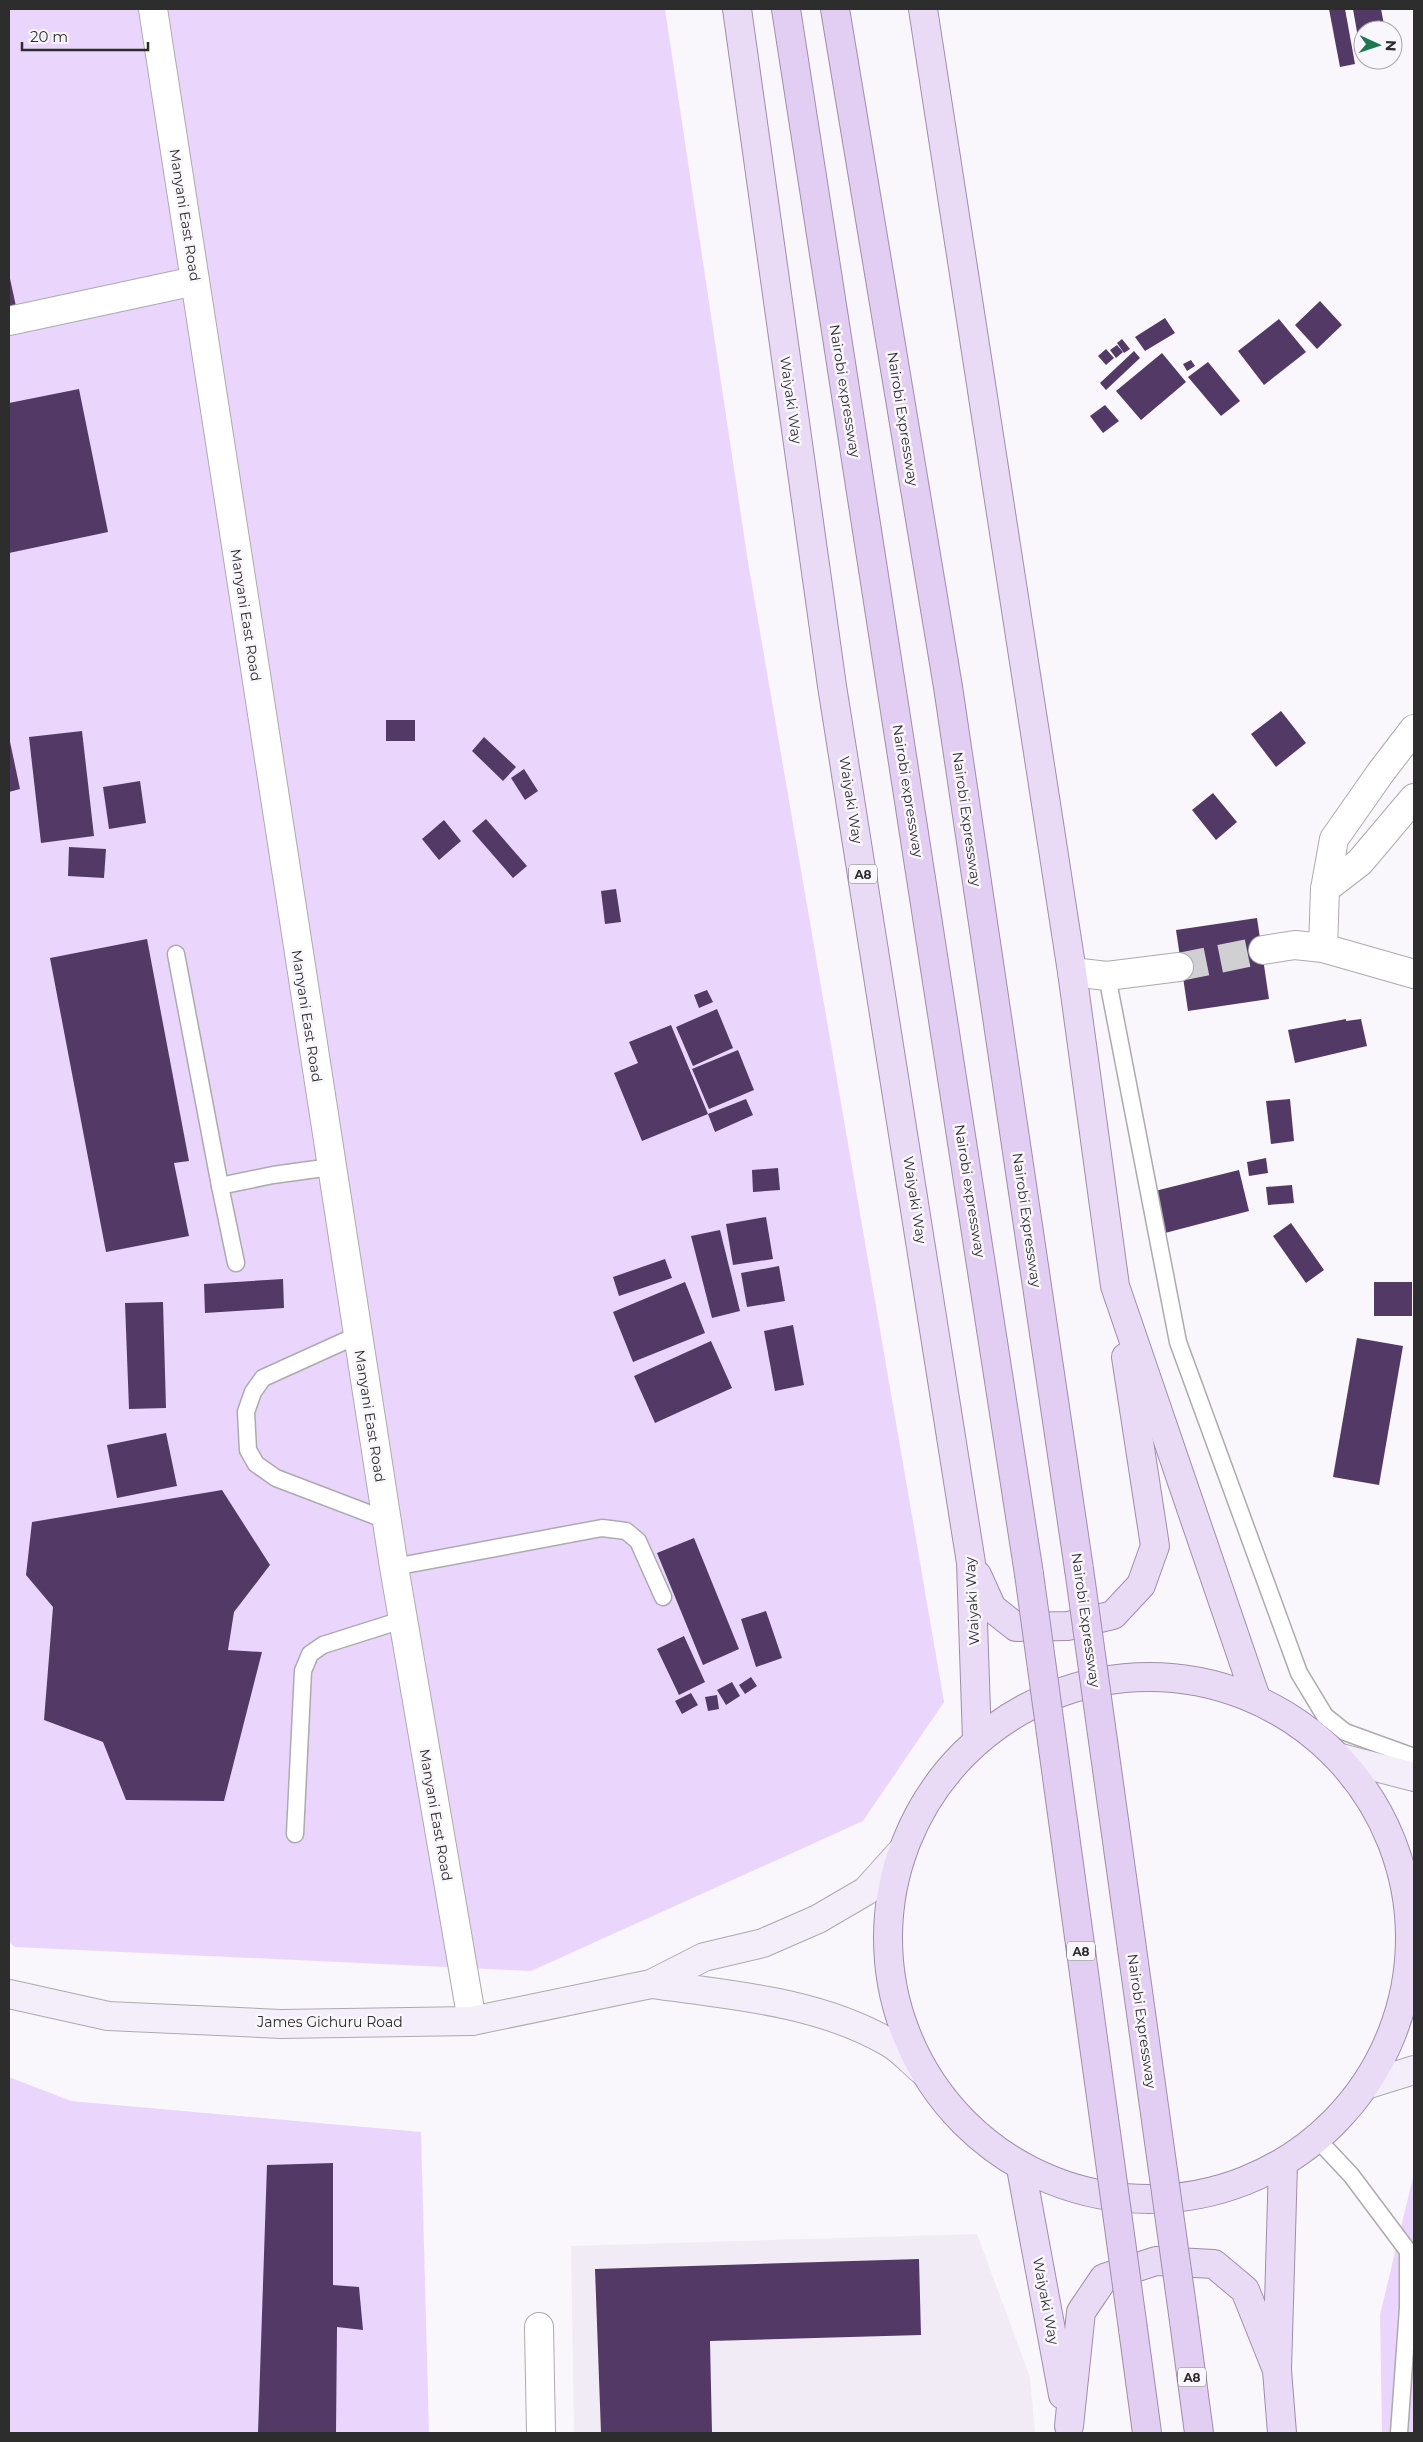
<svg xmlns="http://www.w3.org/2000/svg" width="1423" height="2442" font-family="Montserrat,sans-serif">
	<rect width="100%" height="100%" fill="#f9f7fb"/>
	<polygon fill="#f1ebf6" points="977,2234 1030,2377 1035,2433 574,2433 571,2246"/>
	<g fill="#ead6fd">
		<polygon points="9,9 665,9 748,562 944,1702 863,1821 531,1971 15,1947 9,1942"/>
		<polygon points="9,2077 71,2101 421,2132 429,2433 9,2433"/>
		<polygon points="1414,2173 1414,2433 1382,2433 1380,2315"/>
	</g>
	<g fill="#523966">
		<polygon points="1329,9 1345,9 1355,64 1340,67"/>
		<polygon points="1353,9 1381,9 1385,30 1363,30 1363,54 1361,55"/>
		<polygon points="9,274 17,311 9,312"/>
		<polygon points="1320,301 1342,325 1317,349 1295,325"/>
		<polygon points="1165,318 1175,333 1145,351 1135,337"/>
		<polygon points="1279,319 1306,352 1264,385 1238,351"/>
		<polygon points="1122,339 1130,349 1124,353 1117,343"/>
		<polygon points="1117,345 1123,352 1116,358 1110,350"/>
		<polygon points="1106,349 1114,358 1106,365 1098,356"/>
		<polygon points="1134,351 1140,358 1106,390 1100,383"/>
		<polygon points="1162,353 1186,382 1141,420 1116,391"/>
		<polygon points="1191,360 1195,366 1187,371 1183,364"/>
		<polygon points="1208,362 1240,401 1221,416 1188,377"/>
		<polygon points="79,389 108,532 9,553 9,403"/>
		<polygon points="1105,405 1119,421 1103,433 1090,416"/>
		<polygon points="1281,711 1306,743 1276,767 1251,734"/>
		<rect x="386" y="720" width="29" height="21"/>
		<polygon points="82,731 94,836 41,843 29,737"/>
		<polygon points="9,737 20,789 9,792"/>
		<polygon points="484,737 516,767 503,781 472,751"/>
		<polygon points="524,769 538,791 525,800 511,778"/>
		<polygon points="140,781 146,823 109,829 103,787"/>
		<polygon points="1213,793 1237,822 1216,840 1192,810"/>
		<polygon points="486,819 527,866 513,878 472,831"/>
		<polygon points="444,820 461,841 439,860 422,839"/>
		<polygon points="69,847 106,849 104,878 68,876"/>
		<polygon points="616,889 621,922 605,924 601,891"/>
		<polygon points="1257,918 1269,999 1188,1011 1176,930"/>
		<polygon points="147,939 189,1161 174,1163 189,1236 106,1252 50,958"/>
		<polygon points="707,990 713,1002 699,1008 694,995"/>
		<polygon points="717,1009 733,1048 693,1066 676,1027"/>
		<polygon points="1346,1019 1346,1021 1361,1019 1367,1046 1295,1063 1288,1030"/>
		<polygon points="671,1025 708,1114 642,1141 614,1073 638,1063 629,1042"/>
		<polygon points="738,1050 754,1090 709,1109 692,1069"/>
		<polygon points="746,1099 753,1115 715,1132 708,1114"/>
		<polygon points="1290,1099 1294,1141 1271,1144 1266,1101"/>
		<polygon points="1266,1158 1268,1173 1249,1176 1247,1162"/>
		<polygon points="778,1168 780,1190 753,1192 752,1170"/>
		<polygon points="1239,1170 1249,1211 1165,1233 1155,1191"/>
		<polygon points="1292,1185 1294,1203 1268,1205 1266,1187"/>
		<polygon points="766,1217 773,1259 733,1265 726,1224"/>
		<polygon points="1291,1223 1324,1270 1306,1283 1273,1236"/>
		<polygon points="720,1230 740,1311 712,1318 691,1236"/>
		<polygon points="665,1259 672,1278 619,1296 613,1277"/>
		<polygon points="779,1266 785,1301 747,1307 741,1273"/>
		<polygon points="283,1279 284,1308 205,1313 204,1284"/>
		<polygon points="685,1282 705,1333 633,1362 613,1312"/>
		<rect x="1374" y="1282" width="38" height="34"/>
		<polygon points="163,1302 166,1408 129,1409 125,1303"/>
		<polygon points="793,1325 804,1385 775,1391 764,1331"/>
		<polygon points="1357,1338 1403,1346 1379,1485 1333,1477"/>
		<polygon points="711,1341 732,1388 655,1423 634,1376"/>
		<polygon points="166,1433 177,1486 117,1498 107,1445"/>
		<polygon points="222,1490 270,1565 234,1612 228,1650 262,1652 224,1801 126,1800 103,1742 44,1720 53,1607 26,1575 32,1522"/>
		<polygon points="694,1538 739,1649 703,1665 657,1553"/>
		<polygon points="766,1611 782,1658 756,1667 741,1619"/>
		<polygon points="684,1636 705,1682 679,1695 657,1649"/>
		<polygon points="751,1677 757,1686 745,1694 739,1685"/>
		<polygon points="732,1682 740,1696 726,1705 717,1690"/>
		<polygon points="691,1693 698,1705 682,1714 675,1701"/>
		<polygon points="717,1695 719,1709 708,1711 705,1697"/>
		<polygon points="333,2163 333,2285 359,2287 363,2330 337,2327 336,2433 258,2433 267,2165"/>
		<polygon points="919,2259 921,2335 710,2341 712,2433 601,2433 595,2269"/>
	</g>
	<g fill="none" stroke-linecap="round" stroke-linejoin="round">
		<polyline stroke="#d0cfd2" stroke-width="28" stroke-dasharray="28 14" stroke-linecap="butt" points="1179,967 1263,950"/>
		<defs>
			<g id="service">
				<polyline points="176,954 220,1186 273,1175 331,1167"/>
				<polyline points="1107,976 1178,1342 1299,1673 1325,1716 1345,1732 1414,1757"/>
				<polyline points="220,1186 236,1263"/>
				<polyline points="358,1335 263,1378 253,1392 246,1412 248,1450 256,1464 276,1478 386,1520"/>
				<polyline points="394,1567 602,1528 626,1531 638,1541 663,1597"/>
				<polyline points="295,1834 303,1671 310,1654 323,1645 402,1620"/>
				<polyline points="1319,2141 1351,2175 1408,2251 1408,2308 1399,2433"/>
			</g>
			<g id="minor">
				<polyline points="153,9 394,1567 472,2021"/>
				<polyline points="9,321 195,281"/>
				<polyline points="1325,889 1360,862 1414,798"/>
				<polyline points="1323,948 1325,889 1334,839 1381,772 1414,729"/>
				<polyline points="1263,950 1295,945 1323,948 1414,974"/>
				<polyline points="1072,972 1107,976 1179,967"/>
				<polyline points="539,2327 541,2433"/>
			</g>
			<g id="secondary">
				<polyline points="1341,1758 1414,1777"/>
				<path d="M651,1984c79,11 166,17 237,58 13,7 24,20 35,29"/>
				<polyline points="9,1994 108,2016 281,2024 472,2021 651,1984 704,1957 763,1943 818,1919 866,1891 903,1850"/>
				<polyline points="1366,2085 1414,2070"/>
			</g>
			<g id="primary">
				<polyline points="737,9 832,686 971,1563 977,1740"/>
				<polyline points="923,9 1072,972 1115,1286 1256,1698"/>
				<polyline points="977,1575 992,1608 1016,1627 1068,1626 1113,1615 1141,1585 1155,1546 1126,1357"/>
				<circle cx="1149" cy="1938" r="261"/>
				<polyline points="1021,2168 1063,2395"/>
				<polyline points="1069,2426 1081,2312 1104,2278 1156,2261 1214,2264 1245,2290 1277,2370"/>
				<polyline points="1282,2433 1277,2370 1283,2165"/>
			</g>
			<g id="trunk">
				<polyline points="786,9 1029,1574"/>
				<polyline points="835,9 948,687 1079,1569"/>
				<polyline points="1184,2321 1199,2433"/>
				<polyline points="1133,2329 1147,2433"/>
			</g>
		</defs>
		<use href="#service" stroke="#acaaae" stroke-width="19"/>
		<use href="#minor" stroke="#acaaae" stroke-width="30"/>
		<use href="#secondary" stroke="#acaaae" stroke-width="30"/>
		<use href="#primary" stroke="#9e8eac" stroke-width="30"/>
		<use href="#trunk" stroke="#9e8eac" stroke-width="30"/>
		<use href="#service" stroke="#fff" stroke-width="16"/>
		<use href="#minor" stroke="#fff" stroke-width="28"/>
		<use href="#secondary" stroke="#f4edfa" stroke-width="28"/>
		<use href="#primary" stroke="#e9daf6" stroke-width="28"/>
		<use href="#trunk" stroke="#e2cef3" stroke-width="28"/>
		<defs>
			<g id="trunk-bridge">
				<polyline points="1079,1569 1184,2321"/>
				<polyline points="1029,1574 1133,2329"/>
			</g>
		</defs>
		<use href="#trunk-bridge" stroke="#9e8eac" stroke-width="30" stroke-linecap="butt"/>
		<use href="#trunk-bridge" stroke="#e2cef3" stroke-width="28"/>
	</g>
	<g text-anchor="middle" dominant-baseline="central" stroke-width="5" stroke-linejoin="round" paint-order="stroke">
		<g fill="#f9f7fb" stroke="#6b6a6c" stroke-width="1">
			<rect x="849" y="864.5" width="28" height="19" rx="4"/>
			<rect x="1067" y="1941.5" width="28" height="19" rx="4"/>
			<rect x="1178" y="2367.5" width="28" height="19" rx="4"/>
		</g>
		<g font-size="12" font-weight="bold" fill="#2e2d2e">
			<text x="863" y="874">A8</text>
			<text x="1081" y="1951">A8</text>
			<text x="1192" y="2377">A8</text>
		</g>
		<g font-size="14" fill="#2e2d2e" stroke="#f9f7fb">
			<text transform="translate(185 215) rotate(81)">Manyani East Road</text>
			<text transform="translate(845 391) rotate(81)">Nairobi expressway</text>
			<text transform="translate(791 400) rotate(82)">Waiyaki Way</text>
			<text transform="translate(903 419) rotate(81)">Nairobi Expressway</text>
			<text transform="translate(246 615) rotate(81)">Manyani East Road</text>
			<text transform="translate(908 791) rotate(81)">Nairobi expressway</text>
			<text transform="translate(851 800) rotate(81)">Waiyaki Way</text>
			<text transform="translate(967 819) rotate(82)">Nairobi Expressway</text>
			<text transform="translate(307 1016) rotate(81)">Manyani East Road</text>
			<text transform="translate(970 1191) rotate(81)">Nairobi expressway</text>
			<text transform="translate(915 1200) rotate(81)">Waiyaki Way</text>
			<text transform="translate(1027 1220) rotate(82)">Nairobi Expressway</text>
			<text transform="translate(370 1416) rotate(81)">Manyani East Road</text>
			<text transform="translate(972 1601) rotate(-93)">Waiyaki Way</text>
			<text transform="translate(1086 1620) rotate(82)">Nairobi Expressway</text>
			<text transform="translate(436 1815) rotate(80)">Manyani East Road</text>
			<text transform="translate(1142 2021) rotate(82)">Nairobi Expressway</text>
			<text x="330" y="2022">James Gichuru Road</text>
			<text transform="translate(1046 2301) rotate(79)">Waiyaki Way</text>
		</g>
	</g>
	<rect width="1423" height="2442" fill="none" stroke="#2e2d2e" stroke-width="20"/>
	<g transform="translate(1378 45) rotate(93)"><circle r="24" fill="#f9f7fb" stroke="#a8a6a9"/>
	<path d="M0-4L9 19L0 12L-9 19Z" fill="#1c784e"/>
	<text y="-8" font-size="14" font-weight="bold" text-anchor="middle" fill="#2e2d2e">N</text>
	</g>
	<path d="M22 42v8h126v-8" fill="none" stroke="#2e2d2e" stroke-width="2.5"/>
	<text x="30" y="42" font-size="15" fill="#2e2d2e" stroke="#f9f7fb" stroke-width="4" paint-order="stroke">20 m</text>
</svg>
